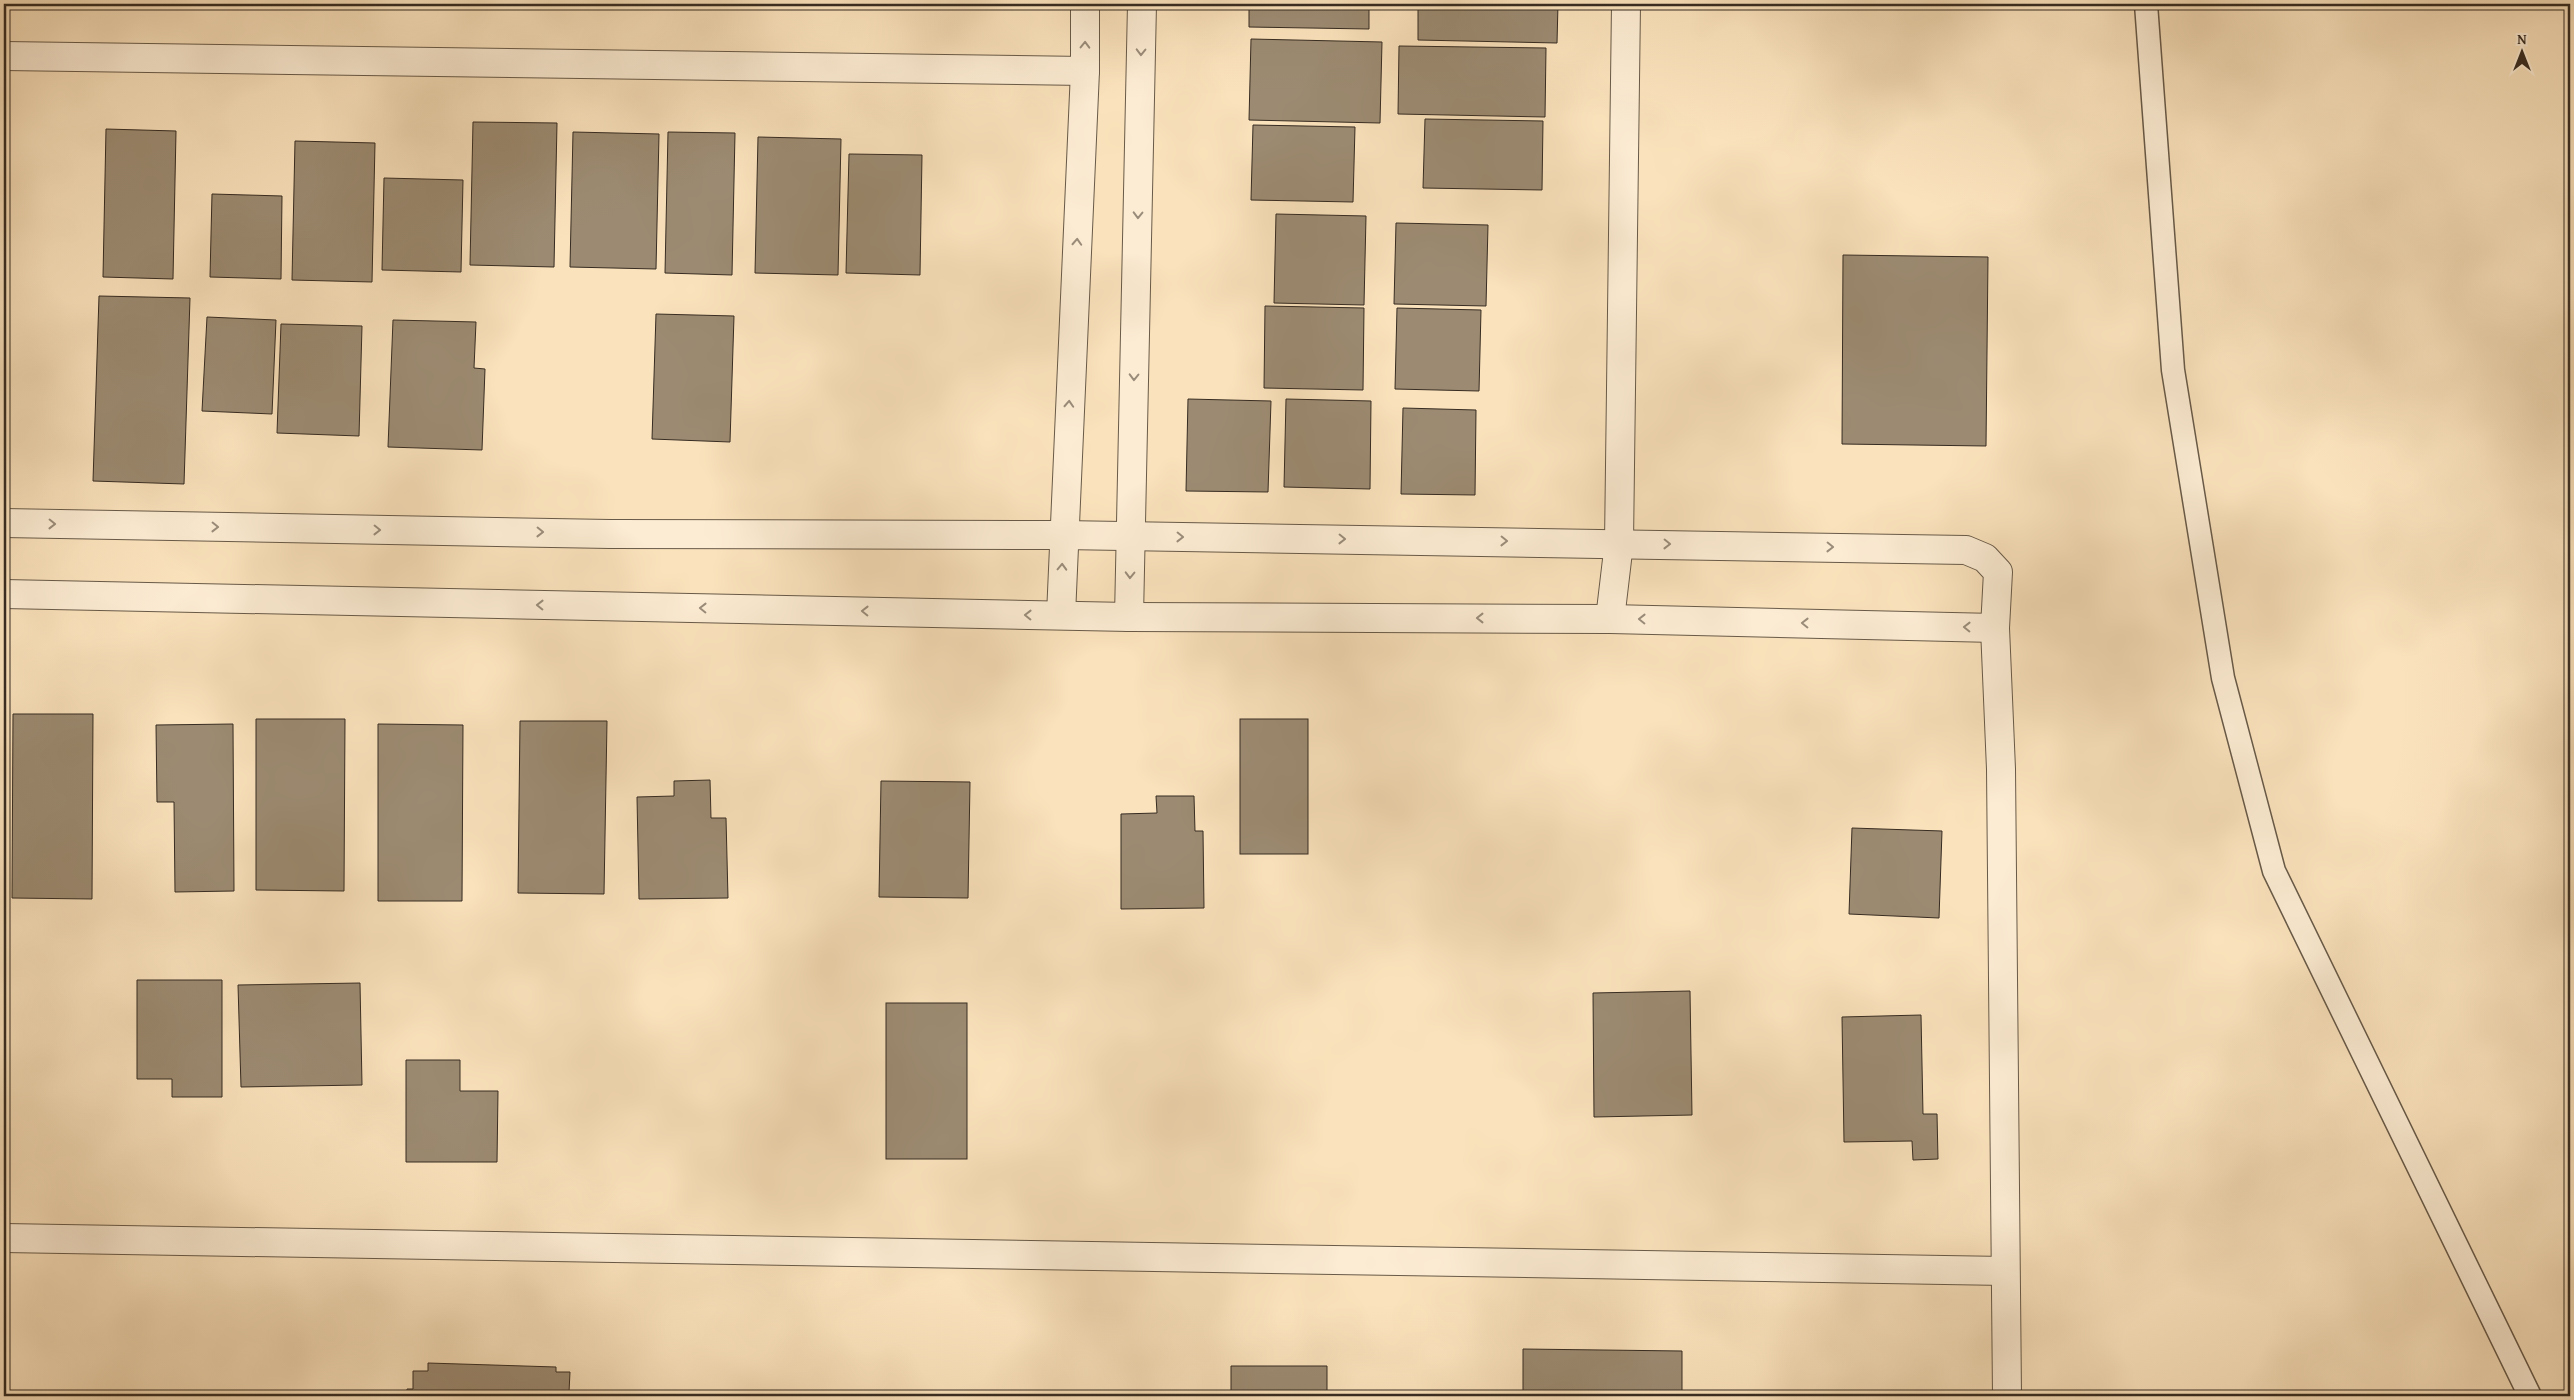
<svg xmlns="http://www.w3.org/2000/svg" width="2574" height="1400" font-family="'Gentium Book Plus',serif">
	<rect width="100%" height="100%" fill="#fae2bc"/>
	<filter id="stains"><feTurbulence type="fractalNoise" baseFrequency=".004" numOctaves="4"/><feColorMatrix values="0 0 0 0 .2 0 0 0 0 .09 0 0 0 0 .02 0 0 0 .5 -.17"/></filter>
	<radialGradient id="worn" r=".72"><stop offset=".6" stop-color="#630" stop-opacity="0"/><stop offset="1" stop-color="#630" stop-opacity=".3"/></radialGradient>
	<g fill="#9c8b72" stroke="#372c22">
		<polygon points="242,4 295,4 295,5"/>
		<polygon points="1249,4 1369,4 1369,29 1249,27"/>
		<polygon points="1418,4 1558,4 1557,43 1418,40"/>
		<polygon points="1251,39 1382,42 1380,123 1249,120"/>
		<polygon points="1399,46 1546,48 1545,117 1398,114"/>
		<polygon points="1425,119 1543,121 1542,190 1423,188"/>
		<polygon points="473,122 557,123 554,267 470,265"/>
		<polygon points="1253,125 1355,127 1353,202 1251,200"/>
		<polygon points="106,129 176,131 173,279 103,277"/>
		<polygon points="573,132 659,134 656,269 570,267"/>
		<polygon points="668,132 735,133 732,275 665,273"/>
		<polygon points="758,137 841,139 838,275 755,273"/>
		<polygon points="295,141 375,143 372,282 292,280"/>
		<polygon points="849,154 922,155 920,275 846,273"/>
		<polygon points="384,178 463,180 461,272 382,270"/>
		<polygon points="212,194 282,196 281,279 210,277"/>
		<polygon points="1276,214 1366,216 1364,305 1274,303"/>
		<polygon points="1396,223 1488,225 1486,306 1394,304"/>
		<polygon points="1843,255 1988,257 1986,446 1842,444"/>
		<polygon points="99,296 190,298 184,484 93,481"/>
		<polygon points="1265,306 1364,308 1363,390 1264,388"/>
		<polygon points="1397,308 1481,310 1479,391 1395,389"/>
		<polygon points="656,314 734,316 730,442 652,439"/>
		<polygon points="207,317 276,320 272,414 202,411"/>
		<polygon points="393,320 476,322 474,368 485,369 482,450 388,447"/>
		<polygon points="281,324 362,326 359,436 277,433"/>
		<polygon points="1188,399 1271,401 1268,492 1186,491"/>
		<polygon points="1286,399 1371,401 1370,489 1284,487"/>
		<polygon points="1403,408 1476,410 1475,495 1401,494"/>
		<polygon points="13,714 93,714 92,899 12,898"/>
		<polygon points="256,719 345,719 344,891 256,890"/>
		<rect x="1240" y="719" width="68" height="135"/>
		<polygon points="520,721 607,721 604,894 518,893"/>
		<polygon points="233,724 234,891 175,892 174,802 157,802 156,725"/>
		<polygon points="378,724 463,725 462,901 378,901"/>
		<polygon points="710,780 711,818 726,818 728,898 639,899 637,797 674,796 674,781"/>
		<polygon points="881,781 970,782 968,898 879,897"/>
		<polygon points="1156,796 1194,796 1195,831 1203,831 1204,908 1121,909 1121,814 1157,813"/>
		<polygon points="1852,828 1942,831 1939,918 1849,914"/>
		<polygon points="137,980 222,980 222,1097 172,1097 172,1079 137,1079"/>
		<polygon points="360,983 362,1085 241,1087 238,985"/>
		<polygon points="1690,991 1692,1115 1594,1117 1593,993"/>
		<rect x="886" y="1003" width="81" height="156"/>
		<polygon points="1921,1015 1923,1114 1937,1114 1938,1159 1913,1160 1912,1141 1844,1142 1842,1017"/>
		<polygon points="406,1060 460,1060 460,1091 498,1091 497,1162 406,1162"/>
		<polygon points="1523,1349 1682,1351 1682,1396 1523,1396"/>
		<polygon points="428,1363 556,1367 556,1372 570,1372 569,1392 579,1393 579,1396 407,1396 407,1389 413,1389 413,1371 428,1371"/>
		<polygon points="1231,1366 1327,1366 1327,1396 1217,1396 1217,1391 1231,1391"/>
	</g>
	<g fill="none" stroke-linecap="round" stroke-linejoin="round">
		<defs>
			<polyline id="service" points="2146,4 2173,370 2223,678 2274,871 2530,1396"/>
			<g id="minor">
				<polyline points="4,56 1085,71"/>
				<polyline points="1610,619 1619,543 1626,4"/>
				<polyline points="1995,628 2001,769 2007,1396"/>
				<polyline points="4,1238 2005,1271"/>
			</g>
			<g id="tertiary">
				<polyline points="4,523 610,534 1063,535 1966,550 1985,558 1998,572 1995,628 1610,619 1129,617 4,594"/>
				<polyline points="1061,615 1085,71 1085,4"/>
				<polyline points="1129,617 1142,4"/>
			</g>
		</defs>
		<use href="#service" stroke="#685a48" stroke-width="25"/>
		<use href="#minor" stroke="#685a48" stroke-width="30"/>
		<use href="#tertiary" stroke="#685a48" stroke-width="30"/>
		<use href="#service" stroke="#fcecd3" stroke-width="22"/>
		<use href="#minor" stroke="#fcecd3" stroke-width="28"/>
		<use href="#tertiary" stroke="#fcecd3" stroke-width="28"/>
	</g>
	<defs><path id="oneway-chevron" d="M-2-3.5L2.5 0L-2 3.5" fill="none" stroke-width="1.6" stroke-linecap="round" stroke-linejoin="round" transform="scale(1.25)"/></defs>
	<g stroke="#9a8c7a">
		<use href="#oneway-chevron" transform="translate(1085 45) rotate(-89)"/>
		<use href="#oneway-chevron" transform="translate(1141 52) rotate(91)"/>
		<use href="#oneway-chevron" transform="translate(1138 215) rotate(91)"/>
		<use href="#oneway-chevron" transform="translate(1077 242) rotate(-87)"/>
		<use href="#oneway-chevron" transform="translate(1134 377) rotate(91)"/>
		<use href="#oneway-chevron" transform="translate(1069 404) rotate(-87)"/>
		<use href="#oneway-chevron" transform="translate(52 524) rotate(1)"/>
		<use href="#oneway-chevron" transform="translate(215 527) rotate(1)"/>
		<use href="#oneway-chevron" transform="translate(377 530) rotate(1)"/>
		<use href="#oneway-chevron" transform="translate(540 532) rotate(1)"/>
		<use href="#oneway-chevron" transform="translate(1180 537) rotate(1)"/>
		<use href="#oneway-chevron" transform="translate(1342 539) rotate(1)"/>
		<use href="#oneway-chevron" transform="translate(1504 541) rotate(1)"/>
		<use href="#oneway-chevron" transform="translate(1667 544) rotate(1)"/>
		<use href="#oneway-chevron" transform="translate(1830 547) rotate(1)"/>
		<use href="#oneway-chevron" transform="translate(1062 567) rotate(-88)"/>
		<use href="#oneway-chevron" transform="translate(1130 575) rotate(91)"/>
		<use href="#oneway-chevron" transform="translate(540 605) rotate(-179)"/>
		<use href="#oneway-chevron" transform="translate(703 608) rotate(-179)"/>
		<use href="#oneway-chevron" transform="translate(865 611) rotate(-179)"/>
		<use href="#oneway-chevron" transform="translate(1028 615) rotate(-179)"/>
		<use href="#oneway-chevron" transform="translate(1480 618) rotate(-180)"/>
		<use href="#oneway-chevron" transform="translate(1642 619) rotate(-179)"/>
		<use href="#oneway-chevron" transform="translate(1805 623) rotate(-179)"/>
		<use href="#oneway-chevron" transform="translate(1967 627) rotate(-179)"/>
	</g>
	<rect width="2574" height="1400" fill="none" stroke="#fae2bc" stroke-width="20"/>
	<rect x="5" y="5" width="2564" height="1390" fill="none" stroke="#372c22" stroke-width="2.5"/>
	<rect x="10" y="10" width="2554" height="1380" fill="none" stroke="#372c22"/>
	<g transform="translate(2522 52)" stroke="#fcecd3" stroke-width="4" paint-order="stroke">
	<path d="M0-4L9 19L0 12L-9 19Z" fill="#372c22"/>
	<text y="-8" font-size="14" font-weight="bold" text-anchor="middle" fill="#372c22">N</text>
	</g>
	<rect width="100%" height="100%" filter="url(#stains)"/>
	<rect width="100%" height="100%" fill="url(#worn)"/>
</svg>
